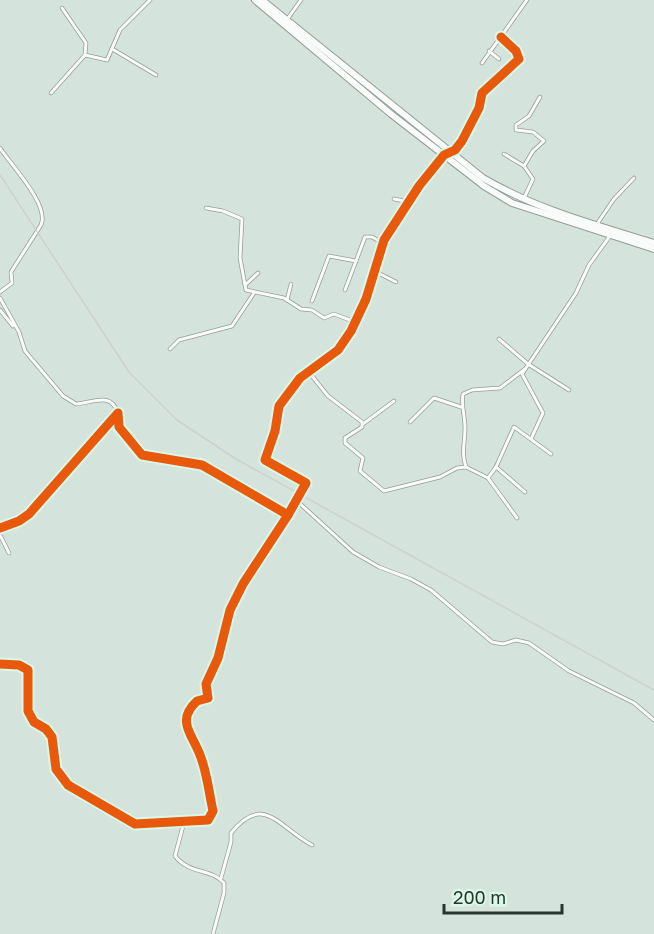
<svg xmlns="http://www.w3.org/2000/svg" width="654" height="934" font-family="'Golos Text',sans-serif">
	<rect width="100%" height="100%" fill="#d4e4dc"/>
	<g fill="none" stroke-linecap="round" stroke-linejoin="round">
		<defs>
			<g id="street">
				<polyline points="286,21 301,0"/>
				<polyline points="114,50 156,75"/>
				<polyline points="489,51 499,59"/>
				<polyline points="85,55 107,60 120,30 150,0"/>
				<polyline points="482,63 527,0"/>
				<polyline points="51,93 85,55 86,43 62,8"/>
				<path d="M0,148c11,17 50,57 41,77l-30,47 1,11 -12,9"/>
				<polyline points="504,154 524,166"/>
				<polyline points="524,198 533,179 524,166 533,151 544,141 533,132 516,130 516,125 529,116 540,97"/>
				<polyline points="394,199 409,202"/>
				<polyline points="206,208 223,211 242,219 240,258 245,285"/>
				<polyline points="597,224 614,199 634,178"/>
				<polyline points="374,271 396,282"/>
				<polyline points="258,273 245,285 246,290 284,298 301,309 312,310 324,318 334,314 355,322"/>
				<polyline points="345,290 356,261"/>
				<path d="M0,298l19,34 6,19 38,45 13,8c16,-1 35,-13 42,9"/>
				<polyline points="287,300 291,284"/>
				<polyline points="312,301 329,256 356,261 365,237 372,237 383,243"/>
				<polyline points="0,310 13,326"/>
				<polyline points="499,339 528,364 569,390"/>
				<polyline points="170,349 179,340 232,326 254,293"/>
				<polyline points="308,371 328,396 362,422 362,427 345,438 345,443 363,458 360,471 384,491 440,477 457,468 466,467 488,478 517,518"/>
				<polyline points="410,422 434,398 461,407"/>
				<polyline points="363,424 394,401"/>
				<polyline points="531,439 543,413 522,374 576,293 589,265 610,236"/>
				<path d="M466,467c-5,-13 -1,-25 -1,-39 0,-12 -4,-22 -2,-34l9,-4 28,-2 25,-19"/>
				<polyline points="496,467 525,492"/>
				<polyline points="488,478 496,467 514,427 551,454"/>
				<polyline points="297,501 353,552 379,567 411,579 431,590 492,642 503,644 516,640 529,643 569,671 634,703 654,720"/>
				<polyline points="288,515 306,483 265,460 275,431 279,406 300,378 338,350 351,331 366,299 384,240 419,186 444,155 455,150 462,141 479,108 482,93 519,59 516,51 501,37"/>
				<path d="M0,528l19,-7 10,-7 89,-101 1,14 23,28 60,10 86,50 -45,69 -13,26 -12,48 -12,26 2,14 -11,3c-22,20 -4,34 3,54 7,17 9,38 13,56l-5,9 -73,4 -67,-39 -12,-16 -4,-32 -6,-8 -12,-7 -6,-11v-41l-9,-5 -19,-1"/>
				<polyline points="0,535 9,553"/>
				<path d="M184,822l-9,34c15,19 36,12 49,27v10l-11,41"/>
				<path d="M221,878l10,-36v-9c33,-41 48,-5 81,12"/>
			</g>
			<g id="highway">
				<polyline points="255,0 391,114 484,186 512,203 654,249"/>
				<path d="M262,0l221,178c53,31 112,47 171,65"/>
			</g>
		</defs>
		<use href="#street" stroke="#939f99" stroke-width="4.5"/>
		<use href="#highway" stroke="#939f99" stroke-width="8"/>
		<use href="#street" stroke="#f9fbfa" stroke-width="3"/>
		<use href="#highway" stroke="#f9fbfa" stroke-width="6"/>
		<polyline stroke="#cdd1cf" stroke-width="1.5" points="0,175 129,372 177,420 236,459 654,690"/>
		<defs>
			<g id="cycleway">
				<polyline points="288,515 306,483 265,460 275,431 279,406 300,378 338,350 351,331 366,299 384,240 419,186 444,155 455,150 462,141 479,108 482,93 519,59 516,51 501,37"/>
				<path d="M0,528l19,-7 10,-7 89,-101 1,14 23,28 60,10 86,50 -45,69 -13,26 -12,48 -12,26 2,14 -11,3c-22,20 -4,34 3,54 7,17 9,38 13,56l-5,9 -73,4 -67,-39 -12,-16 -4,-32 -6,-8 -12,-7 -6,-11v-41l-9,-5 -19,-1"/>
			</g>
		</defs>
		<use href="#cycleway" stroke="#daf8e8" stroke-width="13"/>
		<use href="#cycleway" stroke="#e8590c" stroke-width="9"/>
	</g>
	<path d="M444 904v9h118v-9" fill="none" stroke="#29352f" stroke-width="3"/>
	<text x="453" y="904" font-size="18" fill="#29352f" stroke="#daf8e8" stroke-width="4.5" paint-order="stroke">200 m</text>
</svg>
